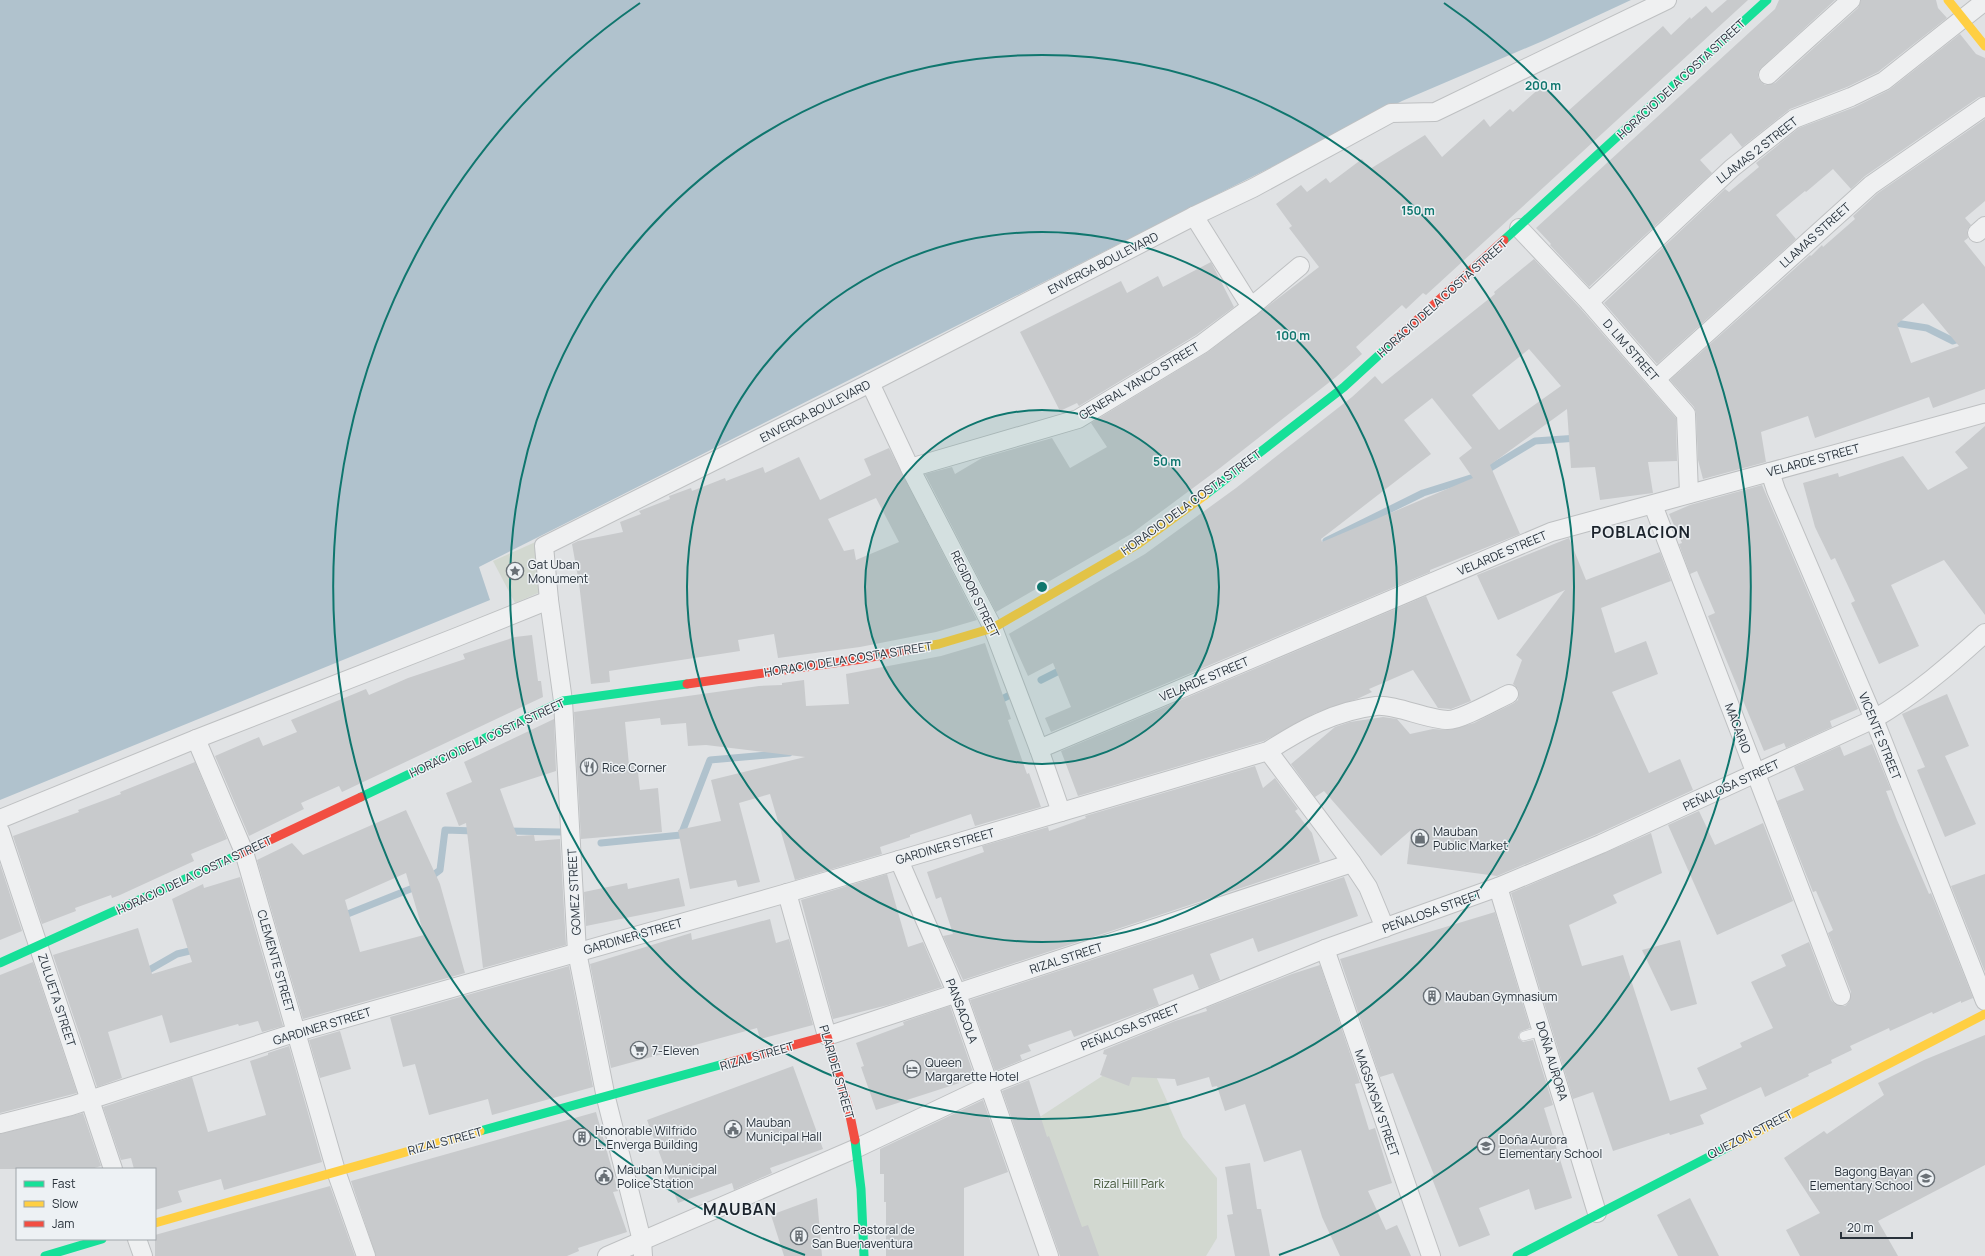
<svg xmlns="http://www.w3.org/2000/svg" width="1985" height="1256" font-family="Manrope,sans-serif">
	<rect width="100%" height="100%" fill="#e0e2e4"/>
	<g fill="#d2d8d0">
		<polygon points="540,540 545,590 515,603 493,561"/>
		<polygon points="1147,1056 1183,1137 1217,1178 1217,1238 1206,1256 1082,1256 1026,1126 1119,1065"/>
	</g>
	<polygon fill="#b0c2cd" points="0,0 1631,0 1545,40 1402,101 479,567 490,600 0,800"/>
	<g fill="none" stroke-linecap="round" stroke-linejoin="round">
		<g stroke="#b0c2cd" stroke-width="7">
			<polyline points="1889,322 1927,328 1953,341 1963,338"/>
			<polyline points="1326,541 1423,493 1477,476 1535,441 1578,438"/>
			<polyline points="1041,680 1065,668"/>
			<polyline points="996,702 1014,693"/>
			<polyline points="506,831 560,832"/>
			<polyline points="601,843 681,835 710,760 789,753"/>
			<polyline points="428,879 440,870 445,830 475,831"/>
			<polyline points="340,917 418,886"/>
			<polyline points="142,974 177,954 198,949"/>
		</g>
	</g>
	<g fill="#c8cacc" fill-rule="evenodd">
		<polygon points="1727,0 1748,0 1426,295 1423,293 1406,309 1402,305 1356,347 1362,354 1336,377 1220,468 1131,534 996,612 925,474 952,467 955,474 982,458 1052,438 1070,468 1107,447 1091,423 1208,352 1319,267 1289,228 1292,226 1276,204 1301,185 1307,192 1326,178 1330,183 1362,159 1370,169 1425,135 1442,157 1484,119 1490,127 1510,109 1513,112 1543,85 1567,112 1663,26 1671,35 1690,17 1691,19 1706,6 1712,13"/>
		<polygon points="1779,0 1835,0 1761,68 1758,72 1758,78 1761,82 1765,85 1775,83 1858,8 1861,0 1936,0 1938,8 1947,18 1878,72 1847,87 1790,109 1742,147 1731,133 1700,160 1712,173 1589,287 1550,245 1551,244 1536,228 1775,9"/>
		<polygon points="1960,34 1976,54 1985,58 1985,96 1979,97 1865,176 1851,189 1833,169 1806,192 1805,191 1776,215 1796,239 1657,364 1604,303 1725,189 1729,192 1759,167 1756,163 1799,128 1855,107 1889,90"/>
		<path d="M1985,119v82l-20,17 6,7 -4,5 1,8 -4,3 21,26v122l-52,19 -4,-11 -114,41 -7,-22 -47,16 5,30 -63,17 -5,-19 -2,-47 -2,-6 -24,-27 140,-125 1,1 11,-11 1,2 32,-28 -2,-3 25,-23zM1923,303l36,43 -48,17 -14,-39z"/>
		<path d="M1534,259l47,50 95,109 1,43 -29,1 5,31 -53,7 -5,-33 -24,1 -4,-59 -77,56 30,69 -90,36v2l-379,160 -6,-14 26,-11 -18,-44 -25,13 -19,-42 -2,1 138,-81 91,-66 116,-91 23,-21 7,8 113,-90 -1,-2zM1529,349l32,37 -62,44 -27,-35zM1432,398l40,50 -13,10 14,20 -151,64 -1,-3 110,-85 -27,-34z"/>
		<polygon points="1211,262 1234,307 1196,335 1079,406 1077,403 1060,411 1020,332 1121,281 1127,293 1158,276 1163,287"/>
		<polygon points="1985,426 1985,615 1944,560 1891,585 1919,646 1879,664 1851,603 1855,601 1835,558 1831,560 1815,527 1803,483 1838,473 1839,477 1903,456 1928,490 1968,468 1955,452"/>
		<path d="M889,448l88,172 -41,12 -76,15 -82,11 -4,-24 -36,6 2,11 -131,20 1,11 -19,2 -12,-101 -7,-39 6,-3 45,-9 -3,-10 21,-8 -2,-3 31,-12 -1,-3 22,-8 1,3 33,-13 1,3 37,-14 2,6 34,-16 21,43 51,-25 -7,-16zM876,498l23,44 -43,18 -2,-11 -10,2 -16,-32z"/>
		<polygon points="1762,485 1858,709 1830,721 1832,727 1786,748 1784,743 1764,751 1708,616 1715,613 1697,571 1690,574 1679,544 1682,543 1669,514 1690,505"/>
		<polygon points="1569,538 1586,580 1660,552 1671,581 1601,608 1615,653 1646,641 1658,674 1612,692 1649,773 1680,759 1693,790 1597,834 1497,876 1407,864 1411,830 1381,856 1324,791 1315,797 1291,764 1335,727 1350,722 1383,717 1397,719 1410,734 1433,729 1449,730 1474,723 1514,703 1518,700 1519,694 1518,689 1513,684 1522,660 1516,655 1565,590 1498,620 1477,575"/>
		<polygon points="1426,596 1471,701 1451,709 1438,708 1413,670 1369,689 1372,692 1357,699 1315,713 1264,741 1078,796 1061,751"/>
		<polygon points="532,635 538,681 541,681 543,697 342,792 339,786 301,803 304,809 249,836 215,756 259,737 263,746 297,732 291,720 366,689 369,695 408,678 465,659 463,654 515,637"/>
		<polygon points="985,643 1011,719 1008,720 1027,774 1029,773 1041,807 975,826 971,814 910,835 910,837 880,847 882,854 795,880 770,794 739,803 760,882 738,887 736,880 690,889 678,830 721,821 711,780 805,757 706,745 688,746 686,723 661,725 660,718 625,722 629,765 637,764 640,790 658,788 662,832 581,839 574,712 759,686 782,685 782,683 804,680 806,706 849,704 846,674 941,656"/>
		<polygon points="1947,694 1969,746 1945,756 1976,824 1945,837 1917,770 1925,767 1902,714"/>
		<polygon points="554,719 556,771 500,789 517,836 534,835 535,841 560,839 566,945 483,968 466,823 459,826 446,793 472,782 464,762"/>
		<polygon points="1872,744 1891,790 1886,791 1897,820 1929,894 1931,893 1973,998 1961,1003 1961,1001 1933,1014 1932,1012 1890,1031 1889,1028 1850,1046 1852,1050 1831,1060 1832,1063 1808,1074 1809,1076 1765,1097 1761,1087 1700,1115 1704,1124 1670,1135 1669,1133 1613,1151 1593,1092 1573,1099 1511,893 1651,833 1662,873 1613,895 1617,903 1569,925 1582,966 1623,955 1670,1101 1707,1089 1697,1068 1742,1047 1740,1043 1773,1028 1751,982 1786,966 1781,955 1809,942 1831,1000 1835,1004 1840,1006 1845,1006 1849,1002 1851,992 1828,933 1833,930 1816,891 1813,892 1777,801 1804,790 1794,767 1840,746 1844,756"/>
		<polygon points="195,762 227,839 191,854 194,861 120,895 112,898 111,895 75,908 76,911 42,924 13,836 79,812 78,810 121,794 120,792"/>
		<polygon points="1255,766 1263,788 1275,778 1298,809 1295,811 1312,833 1320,862 963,980 943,936 953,934 941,897 936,899 927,872 984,852 982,846 1048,827 1049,831 1086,818 1085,816"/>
		<path d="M406,810l34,74 25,89 -162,46 -46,-159 35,-17 11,12zM406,873l18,62 -64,17 -15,-52z"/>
		<polygon points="1699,811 1715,845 1763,823 1793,901 1717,935 1668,825"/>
		<polygon points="0,864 22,931 0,940"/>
		<polygon points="887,874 908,947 923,942 942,987 888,1005 833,1019 801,900"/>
		<polygon points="1985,874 1985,972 1951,886"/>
		<polygon points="240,877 283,1026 262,1032 258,1021 239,1026 238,1024 170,1043 162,1015 108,1032 122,1078 97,1087 53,955 138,928 152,974 192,962 172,899 203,884 204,888"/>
		<polygon points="1344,877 1358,916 1258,952 1253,938 1210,954 1220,980 1199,989 1193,974 1153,989 1159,1005 1074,1037 1071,1030 1028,1045 1031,1051 1020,1055 1022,1060 995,1071 970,1000"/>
		<polygon points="679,878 685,906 586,926 584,892 627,883 628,889"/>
		<polygon points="1495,912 1530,1028 1520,1032 1518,1038 1523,1042 1533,1040 1553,1105 1544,1108 1572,1198 1535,1210 1529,1189 1479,1208 1490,1235 1459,1247 1431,1176 1434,1175 1393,1073 1380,1077 1340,959"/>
		<polygon points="770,919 776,943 789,939 813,1025 760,1039 757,1028 611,1068 590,964 691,933 692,940"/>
		<polygon points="1680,940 1697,1004 1671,1011 1642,950"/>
		<polygon points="33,962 77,1093 0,1113 0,975"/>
		<polygon points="1320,965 1360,1083 1355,1084 1369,1130 1375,1128 1392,1183 1368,1191 1386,1230 1397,1225 1411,1256 1340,1256 1322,1217 1301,1150 1264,1162 1245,1104 1225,1111 1217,1086 1212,1087 1209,1077 1177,1086 1175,1079 1132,1077 1129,1086 1100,1075 1107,1055 1103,1054 1104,1050 1175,1021 1207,1011 1206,1008 1292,974"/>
		<polygon points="569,966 593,1087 492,1115 488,1099 429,1115 415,1064 403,1067 390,1017"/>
		<polygon points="950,1006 975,1078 876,1110 861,1067 864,1066 856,1043 904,1025 903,1022"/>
		<polygon points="340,1031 351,1069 320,1078 309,1040"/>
		<polygon points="1985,1035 1985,1165 1878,1221 1898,1256 1800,1256 1786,1230 1820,1213 1784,1158 1824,1131 1827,1134 1884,1095 1878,1083 1924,1060"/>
		<polygon points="289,1046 322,1162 224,1190 221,1179 178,1191 182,1202 155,1210 155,1169 134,1169 131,1158 121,1160 103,1107 192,1077 208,1132 266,1115 250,1061 268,1055 268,1053"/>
		<polygon points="793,1066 823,1149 770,1168 772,1173 734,1190 732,1183 678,1203 647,1120"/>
		<polygon points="1029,1080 1047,1137 1049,1136 1082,1227 1088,1225 1099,1256 1060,1256 1002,1091"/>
		<polygon points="983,1100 1008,1172 964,1188 964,1256 886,1256 886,1202 884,1202 884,1174 880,1174 880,1149"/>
		<polygon points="596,1112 618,1191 613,1192 627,1232 578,1248 579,1251 567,1256 376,1256 351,1181"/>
		<polygon points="83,1113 101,1166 91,1169 0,1169 0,1134"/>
		<polygon points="1250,1163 1257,1209 1261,1209 1270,1256 1235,1256 1227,1215 1233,1214 1225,1167"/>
		<polygon points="330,1186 355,1256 155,1256 155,1235"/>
		<polygon points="817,1198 822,1256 784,1256 771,1215"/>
		<polygon points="1690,1198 1719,1256 1678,1256 1657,1215"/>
	</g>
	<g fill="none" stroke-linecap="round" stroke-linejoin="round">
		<defs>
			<polyline id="lane" points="1524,1036 1543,1031"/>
			<g id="street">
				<polyline points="1768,75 1851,0"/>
				<polyline points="1194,216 1251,307"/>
				<polyline points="1519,228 1589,302 1686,414 1689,494"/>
				<polyline points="1977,233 1985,226"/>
				<polyline points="1589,302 1732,168 1794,119 1851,97 1884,81 1985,1"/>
				<polyline points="1656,379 1871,185 1985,106"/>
				<polyline points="870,383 910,468 993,628 1039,749 1061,812"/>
				<polyline points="910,468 1078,419 1202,344 1251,307 1300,266"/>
				<polyline points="1770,472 1776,490 1874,719 1985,1001"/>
				<polyline points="1653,505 1841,996"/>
				<polyline points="196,739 244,852 336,1171 366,1256"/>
				<polyline points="1039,749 1551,532 1985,413"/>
				<polyline points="1268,751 1352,863 1368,887 1385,928"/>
				<polyline points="0,819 196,739 457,637 549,600"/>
				<polyline points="0,831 113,1169"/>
				<polyline points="899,860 957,994 1049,1256"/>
				<polyline points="1498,887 1597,1213"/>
				<polyline points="787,893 827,1036 1352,863"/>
				<polyline points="1325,949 1431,1256"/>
				<path d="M0,1124l71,-18 226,-74 490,-139 481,-142c34,-22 67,-40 108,-45 19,-2 52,14 72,14 13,0 48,-20 61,-26"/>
				<polyline points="137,1239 143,1256"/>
				<path d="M607,1256l250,-108 141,-67 327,-132 173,-62 103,-43 273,-125c41,-24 76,-54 111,-86"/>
				<polyline points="643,1256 642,1241 606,1098 577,952 563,701 549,600 544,546 870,383 1194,216 1253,188 1391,113 1435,112 1667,0"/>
			</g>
		</defs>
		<use href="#lane" stroke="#bec0c2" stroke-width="10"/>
		<use href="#street" stroke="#bec0c2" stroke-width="20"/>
		<use href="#lane" stroke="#eff0f1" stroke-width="9"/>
		<use href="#street" stroke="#eff0f1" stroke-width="18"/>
		<g stroke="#16e098" stroke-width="9">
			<polyline points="1504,240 1767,0"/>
			<polyline points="1205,495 1344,387 1392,343"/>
			<polyline points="361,797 563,701 687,684"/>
			<polyline points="0,963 240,854"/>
			<polyline points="480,1131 727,1063"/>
			<polyline points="855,1140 861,1189 864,1256"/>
			<polyline points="45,1256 102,1239"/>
			<polyline points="1517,1256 1732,1145"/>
		</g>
		<g stroke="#ffcf43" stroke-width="9">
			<polyline points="1948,0 1985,46"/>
			<polyline points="916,648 939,644 993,628 1138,544 1205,495"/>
			<polyline points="1732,1145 1985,1014"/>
			<polyline points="155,1223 480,1131"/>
		</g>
		<g stroke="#f24e42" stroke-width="9">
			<polyline points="1392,343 1504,240"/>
			<polyline points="687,684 862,659 916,648"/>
			<polyline points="240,854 361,797"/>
			<polyline points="727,1063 827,1036 848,1106 855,1140"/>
		</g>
	</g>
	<circle cx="1042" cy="587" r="177" fill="#0f766e" fill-opacity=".12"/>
	<g fill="none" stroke="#0f766e" stroke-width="2">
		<circle cx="1042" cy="587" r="177"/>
		<circle cx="1042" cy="587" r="355"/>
		<circle cx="1042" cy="587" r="532"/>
		<path d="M805 1255A709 709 0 0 1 640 3M1444 3A709 709 0 0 1 1279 1255"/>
	</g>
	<defs>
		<symbol id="sight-ring" viewBox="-11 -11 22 22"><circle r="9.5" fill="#edf1f4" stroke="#697076" stroke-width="1.5"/><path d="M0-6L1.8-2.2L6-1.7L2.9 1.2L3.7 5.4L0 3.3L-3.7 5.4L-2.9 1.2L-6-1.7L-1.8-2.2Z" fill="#697076"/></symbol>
		<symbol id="restaurant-ring" viewBox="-11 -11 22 22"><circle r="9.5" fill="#edf1f4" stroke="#697076" stroke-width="1.5"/><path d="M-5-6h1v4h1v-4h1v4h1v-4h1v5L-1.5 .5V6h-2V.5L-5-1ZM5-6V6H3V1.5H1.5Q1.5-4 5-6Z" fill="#697076"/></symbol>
		<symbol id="shop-ring" viewBox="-11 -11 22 22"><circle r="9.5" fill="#edf1f4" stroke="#697076" stroke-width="1.5"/><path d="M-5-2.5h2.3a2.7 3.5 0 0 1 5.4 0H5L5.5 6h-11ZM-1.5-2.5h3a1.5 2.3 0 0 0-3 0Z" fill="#697076"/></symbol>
		<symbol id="building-ring" viewBox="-11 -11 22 22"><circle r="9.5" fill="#edf1f4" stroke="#697076" stroke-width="1.5"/><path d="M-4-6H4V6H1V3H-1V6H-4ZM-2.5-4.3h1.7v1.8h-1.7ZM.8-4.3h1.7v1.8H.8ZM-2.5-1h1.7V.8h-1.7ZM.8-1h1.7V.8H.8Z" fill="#697076"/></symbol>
		<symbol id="supermarket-ring" viewBox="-11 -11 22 22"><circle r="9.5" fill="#edf1f4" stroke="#697076" stroke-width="1.5"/><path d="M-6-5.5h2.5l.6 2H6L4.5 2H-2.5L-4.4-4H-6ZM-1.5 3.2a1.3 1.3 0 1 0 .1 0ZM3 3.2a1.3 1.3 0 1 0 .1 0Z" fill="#697076"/></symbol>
		<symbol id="hotel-ring" viewBox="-11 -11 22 22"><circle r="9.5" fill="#edf1f4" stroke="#697076" stroke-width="1.5"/><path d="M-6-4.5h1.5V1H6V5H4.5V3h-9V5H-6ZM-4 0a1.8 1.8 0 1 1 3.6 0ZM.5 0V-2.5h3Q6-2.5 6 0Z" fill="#697076"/></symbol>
		<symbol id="civic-ring" viewBox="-11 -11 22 22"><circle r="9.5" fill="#edf1f4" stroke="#697076" stroke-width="1.5"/><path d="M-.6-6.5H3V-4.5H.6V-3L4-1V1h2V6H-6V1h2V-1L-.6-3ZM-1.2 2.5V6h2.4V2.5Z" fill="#697076"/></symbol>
		<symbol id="school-ring" viewBox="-11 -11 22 22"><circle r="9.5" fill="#edf1f4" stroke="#697076" stroke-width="1.5"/><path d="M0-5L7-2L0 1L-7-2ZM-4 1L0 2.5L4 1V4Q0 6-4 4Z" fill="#697076"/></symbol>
	</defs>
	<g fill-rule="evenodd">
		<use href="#sight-ring" x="505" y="561" width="20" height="20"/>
		<use href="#restaurant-ring" x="579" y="757" width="20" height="20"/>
		<use href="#shop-ring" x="1410" y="828" width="20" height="20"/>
		<use href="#building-ring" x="1422" y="986" width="20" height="20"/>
		<use href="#supermarket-ring" x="629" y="1040" width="20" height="20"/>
		<use href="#hotel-ring" x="902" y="1059" width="20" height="20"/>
		<use href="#civic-ring" x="723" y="1119" width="20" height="20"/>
		<use href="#building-ring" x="572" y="1127" width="20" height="20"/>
		<use href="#school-ring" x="1476" y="1136" width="20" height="20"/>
		<use href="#civic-ring" x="594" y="1166" width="20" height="20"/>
		<use href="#school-ring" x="1916" y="1168" width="20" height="20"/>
		<use href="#building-ring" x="789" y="1226" width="20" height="20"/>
	</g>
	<g text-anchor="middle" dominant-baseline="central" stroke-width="3" stroke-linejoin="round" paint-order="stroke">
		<g font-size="12" fill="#29323b" stroke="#edf1f4">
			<text transform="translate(1681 79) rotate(-43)">HORACIO DELA COSTA STREET</text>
			<text transform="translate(1757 150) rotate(-38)">LLAMAS 2 STREET</text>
			<text transform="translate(1815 235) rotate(-42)">LLAMAS STREET</text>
			<text transform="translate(1103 263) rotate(-27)">ENVERGA BOULEVARD</text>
			<text transform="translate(1442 298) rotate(-42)">HORACIO DELA COSTA STREET</text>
			<text transform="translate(1631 350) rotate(49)">D. LIM STREET</text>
			<text transform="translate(1139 381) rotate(-31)">GENERAL YANCO STREET</text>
			<text transform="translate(815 411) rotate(-27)">ENVERGA BOULEVARD</text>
			<text transform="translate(1813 460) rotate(-15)">VELARDE STREET</text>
			<text transform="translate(1191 502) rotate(-36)">HORACIO DELA COSTA STREET</text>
			<text transform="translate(1502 553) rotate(-23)">VELARDE STREET</text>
			<text transform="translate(975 594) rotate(64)">REGIDOR STREET</text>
			<text transform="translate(848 659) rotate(-9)">HORACIO DELA COSTA STREET</text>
			<text transform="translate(1204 679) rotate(-23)">VELARDE STREET</text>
			<text transform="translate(1738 728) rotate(69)">MACARIO</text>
			<text transform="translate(1880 736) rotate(68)">VICENTE STREET</text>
			<text transform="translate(487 738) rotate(-25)">HORACIO DELA COSTA STREET</text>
			<text transform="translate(1731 785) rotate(-25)">PEÑALOSA STREET</text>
			<text transform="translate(945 846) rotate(-16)">GARDINER STREET</text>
			<text transform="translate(194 875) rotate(-25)">HORACIO DELA COSTA STREET</text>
			<text transform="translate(574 892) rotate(-93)">GOMEZ STREET</text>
			<text transform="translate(1432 911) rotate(-20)">PEÑALOSA STREET</text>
			<text transform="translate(633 936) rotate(-16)">GARDINER STREET</text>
			<text transform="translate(1066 958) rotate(-18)">RIZAL STREET</text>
			<text transform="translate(276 961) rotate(74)">CLEMENTE STREET</text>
			<text transform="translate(57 1000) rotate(72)">ZULUETA STREET</text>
			<text transform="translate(962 1011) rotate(69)">PANSACOLA</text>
			<text transform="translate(322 1026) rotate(-17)">GARDINER STREET</text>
			<text transform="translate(1130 1027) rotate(-22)">PEÑALOSA STREET</text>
			<text transform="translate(757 1056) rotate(-16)">RIZAL STREET</text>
			<text transform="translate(1552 1061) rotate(73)">DOÑA AURORA</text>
			<text transform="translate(837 1072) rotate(74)">PLARIDEL STREET</text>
			<text transform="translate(1377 1103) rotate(71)">MAGSAYSAY STREET</text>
			<text transform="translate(1750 1134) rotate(-27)">QUEZON STREET</text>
			<text transform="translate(445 1141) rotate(-15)">RIZAL STREET</text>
		</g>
		<g font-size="12" fill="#29323b" stroke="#edf1f4" text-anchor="start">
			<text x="528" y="564">Gat Uban<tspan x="528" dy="14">Monument</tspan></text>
			<text x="602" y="767">Rice Corner</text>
			<text x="1433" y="831">Mauban<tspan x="1433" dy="14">Public Market</tspan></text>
			<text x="1445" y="996">Mauban Gymnasium</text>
			<text x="652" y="1050">7-Eleven</text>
			<text x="925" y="1062">Queen<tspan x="925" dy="14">Margarette Hotel</tspan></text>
			<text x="746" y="1122">Mauban<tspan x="746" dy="14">Municipal Hall</tspan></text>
			<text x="595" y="1130">Honorable Wilfrido<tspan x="595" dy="14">L. Enverga Building</tspan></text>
			<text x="1499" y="1139">Doña Aurora<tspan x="1499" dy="14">Elementary School</tspan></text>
			<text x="617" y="1169">Mauban Municipal<tspan x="617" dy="14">Police Station</tspan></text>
			<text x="1913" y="1171" text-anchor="end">Bagong Bayan<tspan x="1913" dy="14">Elementary School</tspan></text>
			<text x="812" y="1229">Centro Pastoral de<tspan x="812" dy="14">San Buenaventura</tspan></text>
		</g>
		<g font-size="12" fill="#425638" stroke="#edf1f4">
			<text x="1129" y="1183">Rizal Hill Park</text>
		</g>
		<g font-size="16" font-weight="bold" letter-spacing="1" fill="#1b232c" stroke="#edf1f4">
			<text x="1641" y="532">POBLACION</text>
			<text x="740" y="1209">MAUBAN</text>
		</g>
	</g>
	<circle cx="1042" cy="587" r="6" fill="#0f766e" stroke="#edf1f4" stroke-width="2"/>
	<g font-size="12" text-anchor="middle" font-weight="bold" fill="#0f766e" stroke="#edf1f4" stroke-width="3" stroke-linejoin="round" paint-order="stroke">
		<text x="1543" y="90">200 m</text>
		<text x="1418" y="215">150 m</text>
		<text x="1293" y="340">100 m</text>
		<text x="1167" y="466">50 m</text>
	</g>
	<rect x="16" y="1168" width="140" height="72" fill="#edf1f4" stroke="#9fa5aa"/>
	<rect x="24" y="1181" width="20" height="6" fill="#16e098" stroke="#9fa5aa"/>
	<text x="52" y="1188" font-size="12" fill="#29323b">Fast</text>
	<rect x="24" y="1201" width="20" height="6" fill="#ffcf43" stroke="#9fa5aa"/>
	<text x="52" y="1208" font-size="12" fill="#29323b">Slow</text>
	<rect x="24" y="1221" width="20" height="6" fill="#f24e42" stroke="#9fa5aa"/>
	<text x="52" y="1228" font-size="12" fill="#29323b">Jam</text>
	<path d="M1841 1232v6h71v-6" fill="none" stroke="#29323b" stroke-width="2"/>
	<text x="1847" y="1232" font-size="12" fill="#29323b" stroke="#edf1f4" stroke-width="3" paint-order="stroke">20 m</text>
</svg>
